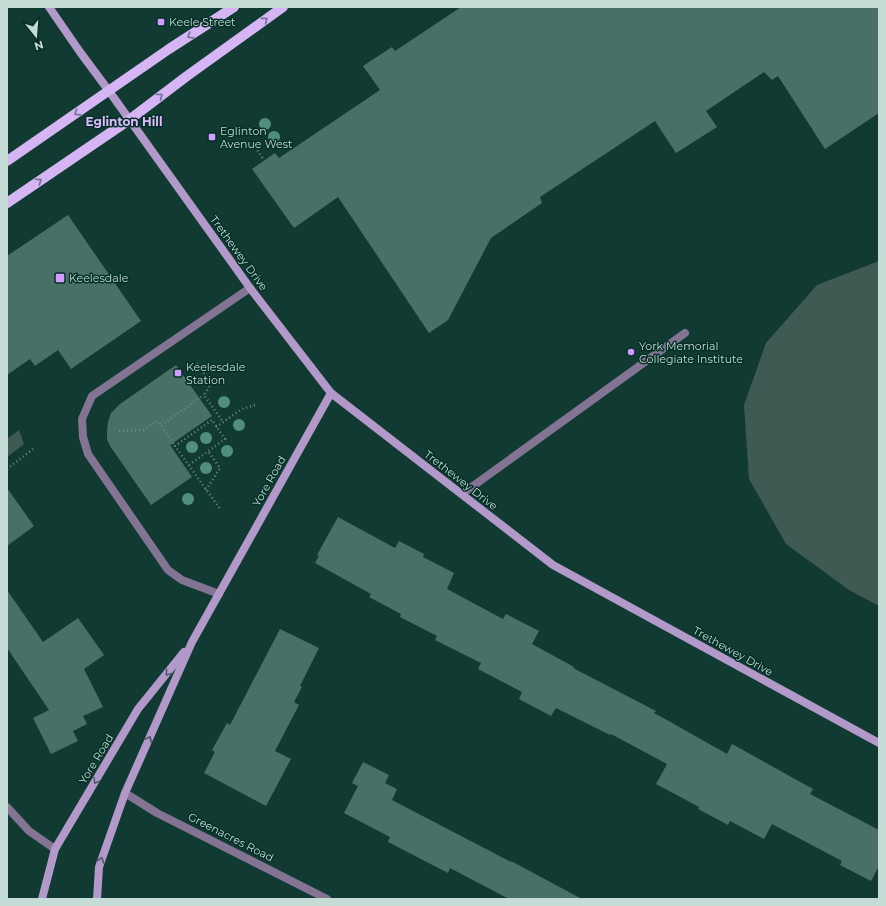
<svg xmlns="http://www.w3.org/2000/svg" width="886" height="906" font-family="Montserrat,sans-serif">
	<rect width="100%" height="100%" fill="#113b32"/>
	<g fill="#3e5a53">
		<polygon points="879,261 879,606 849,590 786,544 749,479 744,405 766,343 817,285"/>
		<polygon points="19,430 24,444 7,457 7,439"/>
	</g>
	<g fill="#487066">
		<polygon points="461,7 879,7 879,113 825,149 778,76 772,80 764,72 706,111 717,127 676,153 655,121 540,197 542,203 491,238 448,320 429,333 338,197 294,228 252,169 275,153 279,158 380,90 363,66 392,47 395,51"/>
		<polygon points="68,215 141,321 71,369 58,350 35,366 30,359 7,375 7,256"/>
		<polygon points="176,365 212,416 170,445 192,477 151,505 110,446 107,439 107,431 108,422 111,413 120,404"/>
		<polygon points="7,488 34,526 7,546"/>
		<polygon points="338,517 395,548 399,541 424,554 423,557 454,573 447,589 503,619 506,614 539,631 532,644 574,667 573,668 656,711 654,713 667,720 727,754 732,744 813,789 810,794 879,830 879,866 871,881 840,865 842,861 772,824 764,839 730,821 728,825 698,809 699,807 656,784 667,764 611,734 610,735 556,708 551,716 519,699 522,692 478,669 481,663 435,640 437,636 400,617 401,614 369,597 371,594 315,563 319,556 317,555"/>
		<polygon points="7,590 43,642 78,618 104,655 84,669 103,707 83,716 87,724 73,731 78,741 51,754 33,718 49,710 7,648"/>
		<polygon points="280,629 319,648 300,686 302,687 294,702 299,705 275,751 291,759 266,806 204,773 215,752 212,750 227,723 230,725"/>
		<polygon points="363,762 389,775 385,783 397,789 392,800 511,862 511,861 582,899 509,899 450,868 448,873 388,842 390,837 344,813 358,786 352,783"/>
	</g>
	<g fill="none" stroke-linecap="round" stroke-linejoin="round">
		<g stroke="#6a8a82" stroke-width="2.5" stroke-dasharray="1 3" stroke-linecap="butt">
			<polyline points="225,147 253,144 264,160"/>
			<polyline points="197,363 211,384 204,395 223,422"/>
			<polyline points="161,425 204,395"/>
			<polyline points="216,427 242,409 255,405"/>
			<polyline points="119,431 143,430 158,421 175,446"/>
			<polyline points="189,465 225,439 212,420 175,446 220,509"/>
			<polyline points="7,469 33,449"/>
			<polyline points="206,490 220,468 208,451"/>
		</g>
		<g stroke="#847493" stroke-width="8">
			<polyline points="462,494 685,333"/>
			<polyline points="219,594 182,580 168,570 88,454 83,437 82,419 92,396 250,288"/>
		</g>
		<g stroke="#847493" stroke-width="8">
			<polyline points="125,793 157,813 327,899"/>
			<polyline points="7,807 29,831 55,849"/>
		</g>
		<g stroke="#b299ca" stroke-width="8">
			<polyline points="49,7 80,52 109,91 250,288 331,393 553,565 879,743"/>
			<polyline points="42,899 55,849 138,709 184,652"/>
			<polyline points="97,899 99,867 125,793 192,642 331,393"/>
		</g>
		<g stroke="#d6b5f5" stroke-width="10">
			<polyline points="7,161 169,49 234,7"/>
			<polyline points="7,203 129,120 187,76 283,7"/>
		</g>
	</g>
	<g fill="#518e80">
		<circle cx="265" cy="124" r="6"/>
		<circle cx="274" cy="137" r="6"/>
		<circle cx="224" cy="402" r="6"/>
		<circle cx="239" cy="425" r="6"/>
		<circle cx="206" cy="438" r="6"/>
		<circle cx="192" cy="447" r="6"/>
		<circle cx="227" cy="451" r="6"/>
		<circle cx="206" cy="468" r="6"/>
		<circle cx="188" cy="499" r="6"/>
	</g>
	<defs><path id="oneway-chevron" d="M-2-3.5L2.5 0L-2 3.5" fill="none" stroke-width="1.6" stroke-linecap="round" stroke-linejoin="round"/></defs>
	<g stroke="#6e728e">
		<use href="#oneway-chevron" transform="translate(265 20) rotate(-36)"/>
		<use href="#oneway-chevron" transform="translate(190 36) rotate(148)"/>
		<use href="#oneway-chevron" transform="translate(160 96) rotate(-37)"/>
		<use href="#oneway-chevron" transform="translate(77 113) rotate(146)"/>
		<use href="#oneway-chevron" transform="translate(39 181) rotate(-34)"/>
	</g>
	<g stroke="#4a5a69">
		<use href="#oneway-chevron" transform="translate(168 673) rotate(129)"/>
		<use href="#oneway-chevron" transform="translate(149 739) rotate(-66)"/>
		<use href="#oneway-chevron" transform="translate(96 781) rotate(121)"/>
		<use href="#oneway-chevron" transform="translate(101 860) rotate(-71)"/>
	</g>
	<g fill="#d19dfe" stroke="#053028" stroke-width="1.5">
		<rect x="157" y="18" width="8" height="8" rx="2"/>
		<rect x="208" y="133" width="8" height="8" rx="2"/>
		<rect x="55" y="273" width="10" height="10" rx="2"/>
		<circle cx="631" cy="352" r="4"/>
		<rect x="174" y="369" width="8" height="8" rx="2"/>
	</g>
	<g text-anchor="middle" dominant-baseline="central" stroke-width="3" stroke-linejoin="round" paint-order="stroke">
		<g font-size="11" fill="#c5dbd5" stroke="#053028" text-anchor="start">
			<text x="169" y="22">Keele Street</text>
			<text x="220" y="131">Eglinton<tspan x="220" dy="13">Avenue West</tspan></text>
			<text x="69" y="278">Keelesdale</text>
			<text x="639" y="346">York Memorial<tspan x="639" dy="13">Collegiate Institute</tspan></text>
			<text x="186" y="367">Keelesdale<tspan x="186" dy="13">Station</tspan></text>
		</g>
		<g font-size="11" fill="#c5dbd5" stroke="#053028">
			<text transform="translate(239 253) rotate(54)">Trethewey Drive</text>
			<text transform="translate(461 480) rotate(38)">Trethewey Drive</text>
			<text transform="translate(269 481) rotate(-61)">Yore Road</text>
			<text transform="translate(733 651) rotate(29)">Trethewey Drive</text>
			<text transform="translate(96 759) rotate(-59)">Yore Road</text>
			<text transform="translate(231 837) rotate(27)">Greenacres Road</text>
		</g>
		<g font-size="12" font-weight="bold" fill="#debafe" stroke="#053028">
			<text x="124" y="121">Eglinton Hill</text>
		</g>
	</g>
	<rect width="886" height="906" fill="none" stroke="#c5dbd5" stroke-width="16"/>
	<g transform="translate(36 36) rotate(163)" stroke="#053028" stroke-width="3" paint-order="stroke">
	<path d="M0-3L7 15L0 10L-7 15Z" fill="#c5dbd5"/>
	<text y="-6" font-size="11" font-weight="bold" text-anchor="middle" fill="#c5dbd5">N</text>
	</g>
</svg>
